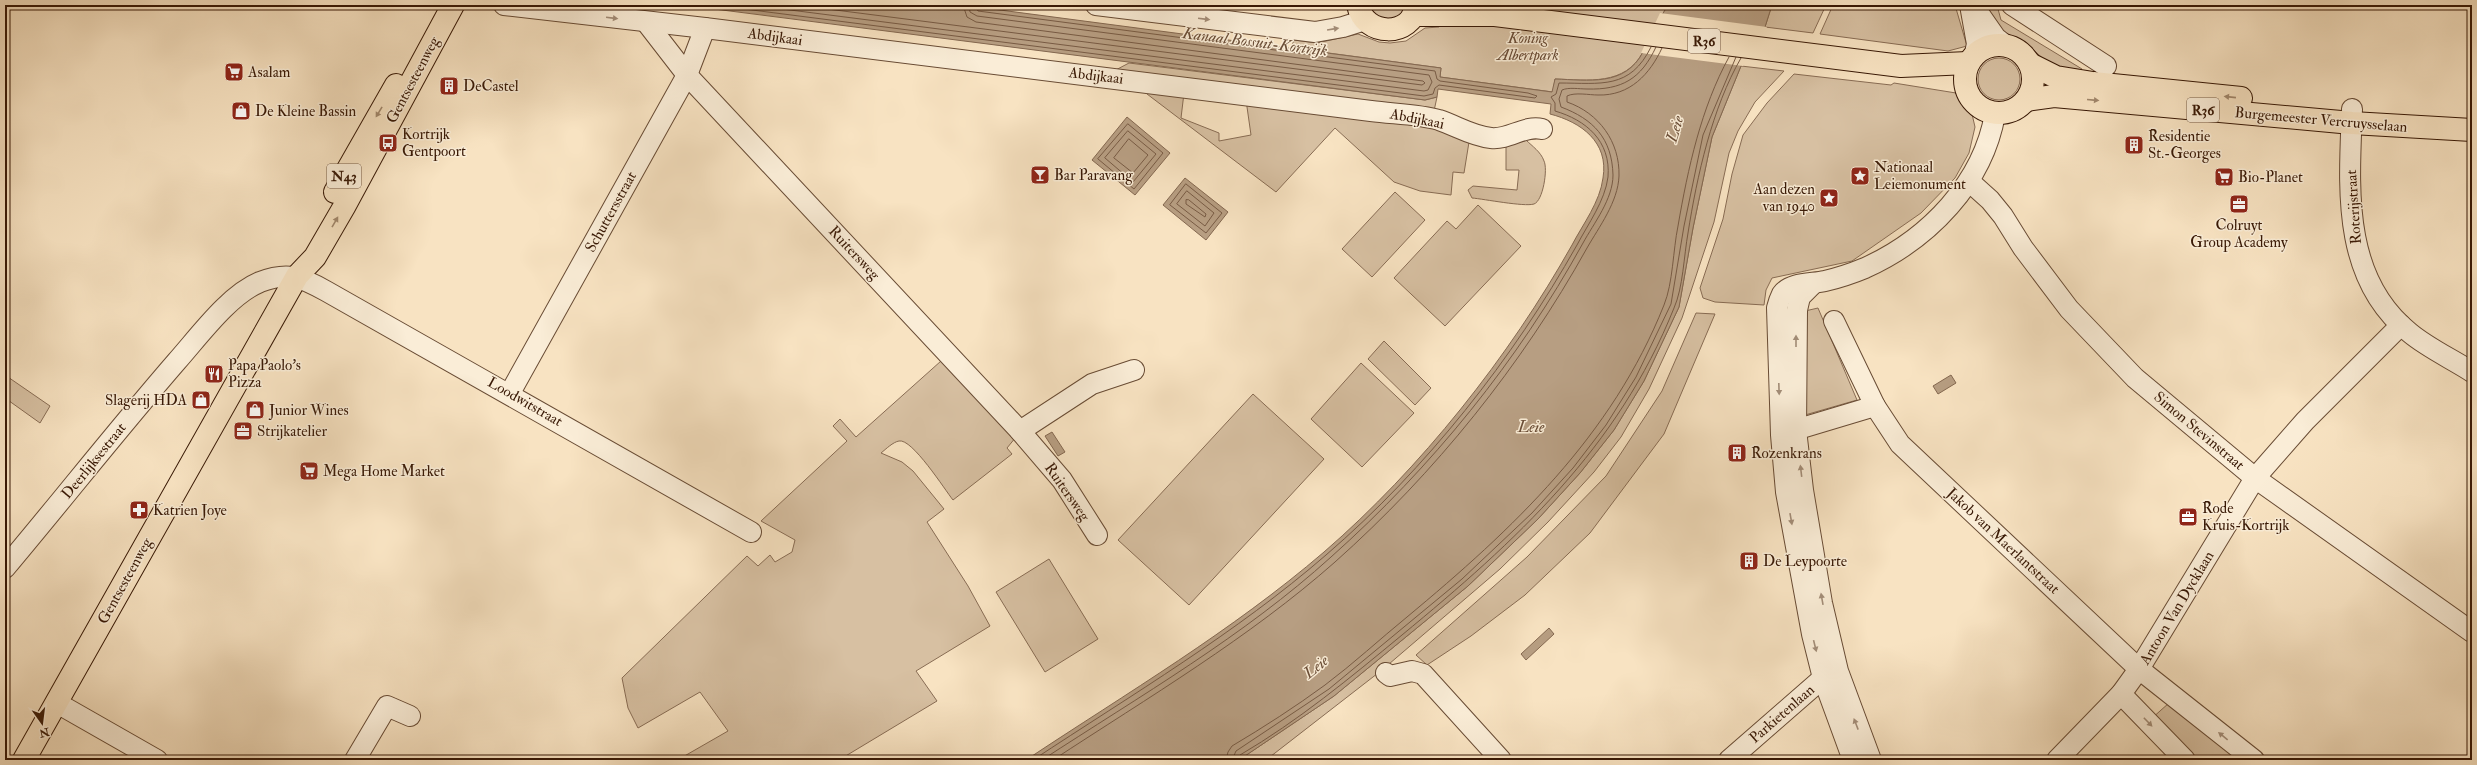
<svg xmlns="http://www.w3.org/2000/svg" width="2477" height="765" font-family="'IM FELL Double Pica',serif">
	<rect width="100%" height="100%" fill="#f8e3c2"/>
	<filter id="stains"><feTurbulence type="fractalNoise" baseFrequency=".005" numOctaves="4"/><feColorMatrix values="0 0 0 0 .2 0 0 0 0 .09 0 0 0 0 .02 0 0 0 .5 -.17"/></filter>
	<radialGradient id="worn" r=".72"><stop offset=".6" stop-color="#630" stop-opacity="0"/><stop offset="1" stop-color="#630" stop-opacity=".3"/></radialGradient>
	<g fill="#d7c0a2" stroke="#886c54">
		<polygon points="1367,5 1408,5 1401,17 1381,20"/>
		<path d="M1441,5h227c-10,15 -16,32 -25,47 -18,34 -55,28 -88,27l-2,13 -113,-15 1,-9 -150,-20 3,-8 23,3 41,-9 21,8 11,1 16,-2 19,-13 14,-1z"/>
		<polygon points="1772,5 1826,5 1813,33 1765,27"/>
		<polygon points="1833,5 1955,5 1967,46 1948,51 1820,34"/>
		<polygon points="1993,5 1998,9 2001,20 2082,69 2081,70 2051,66 2026,43 2006,35 1988,9 1989,5"/>
		<circle cx="1999" cy="79" r="21"/>
		<polygon points="1129,63 1425,100 1437,97 1434,111 1110,73"/>
		<polygon points="1741,66 1784,71 1755,102 1738,131 1729,153 1714,222 1682,318 1649,389 1621,437 1594,472 1548,522 1500,569 1382,670 1266,760 1239,760 1334,696 1468,586 1538,519 1580,473 1614,430 1644,381 1679,307 1693,228 1712,137"/>
		<polygon points="1794,74 1891,85 1894,83 1956,93 1972,114 1975,127 1969,153 1955,178 1921,213 1852,261 1772,278 1766,290 1764,305 1715,302 1703,298 1700,288 1723,219 1732,174 1743,135 1767,103"/>
		<polygon points="1145,89 1184,93 1181,118 1219,133 1219,141 1251,135 1246,100 1440,125 1469,142 1464,173 1453,172 1451,195 1420,191 1394,182 1335,128 1276,192 1147,94"/>
		<path d="M1526,140c6,6 15,12 18,21 4,8 -1,40 -10,43 -10,3 -50,-5 -62,-6l-4,-8 5,-4 44,4 2,-20h-13v-28z"/>
		<polygon points="1395,192 1425,220 1372,277 1342,249"/>
		<polygon points="1478,205 1521,246 1445,326 1394,278 1447,221 1456,229"/>
		<polygon points="1818,308 1857,400 1805,415 1805,311"/>
		<polygon points="1696,313 1715,314 1664,434 1590,533 1525,595 1471,636 1427,665 1416,655 1527,557 1606,476 1662,391"/>
		<polygon points="1384,341 1431,388 1415,405 1368,359"/>
		<path d="M941,361l75,76 -9,11 5,6 -59,46c-8,-10 -41,-62 -54,-59 -6,1 -13,8 -18,12l21,9 11,9 31,38 -17,13 41,64 22,40 -74,45 21,30 -98,59h-154l-4,-2 47,-27 -28,-39 -62,36 -10,-20 -6,-30 125,-122 11,10 12,-11 5,7 17,-10 3,-12 -34,-19 86,-80 -14,-15 7,-7 16,18z"/>
		<polygon points="1361,363 1414,413 1362,467 1311,419"/>
		<polygon points="5,375 50,406 40,423 5,398"/>
		<polygon points="1253,394 1324,459 1189,605 1118,540"/>
		<polygon points="1049,559 1098,639 1045,672 996,592"/>
		<polygon points="2169,703 2241,760 2190,760 2151,719"/>
	</g>
	<g fill="#b79e82" stroke="#846850">
		<path d="M683,5h279l479,63 -1,9 112,15 3,-13c33,1 70,8 88,-27 9,-15 15,-32 25,-47h104l-7,22 -24,39 -29,71 -19,91 -14,79 -35,74 -30,49 -34,43 -42,46 -70,67 -134,110 -95,64h-213c101,-67 206,-129 298,-208 97,-84 185,-195 248,-307 11,-21 28,-43 31,-67 6,-36 -22,-56 -53,-64l1,-10 -113,-15 -1,8 -12,3z"/>
		<polygon points="1127,117 1170,153 1135,195 1092,160"/>
		<polygon points="1185,178 1228,212 1206,240 1163,205"/>
		<polygon points="1951,375 1956,383 1938,394 1933,386"/>
		<polygon points="1052,432 1065,452 1058,456 1045,436"/>
		<polygon points="1549,628 1554,634 1526,660 1521,654"/>
	</g>
	<polygon fill="#f8e3c2" points="1660,13 1767,27 1743,66 1641,53"/>
	<g fill="none" stroke-linecap="round" stroke-linejoin="round">
		<g stroke="#785b44" stroke-width="1">
			<polyline points="713,5 1424,96 1433,94 1435,88 1439,85 1535,98 1537,96 1528,93 1440,81 1437,79 1435,71 978,11 974,5"/>
			<polyline points="751,5 1424,91 1428,90 1432,82 1429,75 977,16 970,12 969,5"/>
			<polyline points="796,5 1422,85 1425,83 1423,81 976,22 967,17 963,5"/>
			<polygon points="1128,124 1163,153 1134,189 1098,159"/>
			<polygon points="1128,131 1156,154 1133,182 1105,158"/>
			<polygon points="1129,139 1148,155 1133,173 1114,158"/>
			<polygon points="1186,184 1222,213 1206,233 1170,205"/>
			<polygon points="1187,191 1214,213 1205,226 1177,204"/>
			<polygon points="1189,200 1206,214 1205,217 1186,204 1186,200"/>
			<path d="M1033,760c100,-66 203,-127 293,-205 101,-87 186,-195 251,-310 11,-21 28,-44 31,-68 3,-36 -22,-57 -53,-66v-8l-4,-6 5,-3 3,-11c42,0 71,7 92,-36"/>
			<path d="M1042,760c98,-64 202,-124 289,-203 101,-90 187,-196 252,-314 11,-20 30,-44 30,-68 -1,-37 -20,-56 -52,-68l-2,-8 3,-9c7,-3 17,-1 25,-1 35,1 54,-10 69,-42"/>
			<path d="M1053,760c96,-63 196,-122 282,-198 100,-89 187,-197 252,-314 12,-21 31,-46 32,-72 1,-34 -20,-63 -52,-74v-6c8,-4 22,-1 31,-1 32,1 52,-21 64,-47"/>
			<path d="M1226,760l2,-8 4,-6c32,-19 63,-39 93,-61 28,-21 55,-46 82,-68 106,-88 205,-181 257,-312 9,-22 9,-55 14,-79 10,-58 23,-118 51,-169"/>
			<polyline points="1232,760 1236,751 1329,689 1462,579 1532,513 1573,468 1606,425 1636,377 1671,304 1684,226 1703,135 1736,57"/>
			<path d="M1237,760l3,-5c58,-34 110,-77 162,-120 114,-94 216,-187 272,-327 9,-20 10,-53 14,-75 9,-57 24,-125 53,-175"/>
		</g>
		<defs>
			<g id="minor">
				<path d="M504,5l201,23 666,83c22,3 47,3 68,9 18,6 33,16 52,18 18,2 33,-13 51,-9"/>
				<polyline points="1096,5 1315,32 1343,27 1365,20"/>
				<polyline points="1970,5 1977,44 1975,53"/>
				<polyline points="1973,5 1996,38 2005,45"/>
				<polyline points="2012,5 2106,66"/>
				<polyline points="646,22 687,75 1020,431 1062,480 1097,535"/>
				<path d="M2352,109c-3,79 -11,169 58,224 18,15 42,26 62,39"/>
				<polyline points="1970,182 1990,200 2003,216 2023,248 2069,309 2135,378 2255,478 2472,632"/>
				<polyline points="1814,283 1800,297 1797,310 1796,430 1803,490 1822,603 1838,671 1871,760"/>
				<polyline points="1834,321 1875,406 1900,444 2139,669 2254,760"/>
				<polyline points="510,393 687,75 705,28"/>
				<polyline points="1020,431 1092,384 1134,370"/>
				<polyline points="1785,433 1875,406"/>
				<path d="M5,568c58,-69 113,-139 172,-207 23,-26 52,-66 83,-79 28,-11 41,-5 66,9l425,241"/>
				<polyline points="1386,673 1390,676 1412,671 1423,674 1501,760"/>
				<polyline points="2121,694 2185,760"/>
				<polyline points="57,703 157,760"/>
				<polyline points="355,760 387,706 410,716"/>
				<polyline points="1729,760 1823,678 1834,673"/>
				<path d="M1853,760l-30,-82 -11,-44 -26,-142 -5,-57 -4,-127c1,-4 3,-10 5,-14 9,-12 30,-10 43,-13 13,-3 28,-8 40,-13 64,-29 118,-85 130,-154"/>
				<polyline points="2057,760 2121,694 2139,669 2255,478 2305,421 2401,325"/>
			</g>
			<g id="major">
				<path d="M1358,5c6,32 54,33 59,0"/>
				<polyline points="1413,15 1495,15 1901,66 1968,63"/>
				<circle cx="1999" cy="79" r="34"/>
				<polyline points="2030,64 2056,77 2093,83 2241,98"/>
				<polyline points="2026,100 2054,96 2352,123 2472,130"/>
				<polyline points="335,192 396,85"/>
				<polyline points="24,760 297,276 315,257 344,207 453,5"/>
			</g>
		</defs>
		<use href="#minor" stroke="#684b34" stroke-width="22"/>
		<use href="#major" stroke="#381805" stroke-width="24"/>
		<use href="#minor" stroke="#faedd7" stroke-width="20"/>
		<use href="#major" stroke="#f8e3c2" stroke-width="22"/>
	</g>
	<defs><path id="oneway-solid" d="M-6-.8H1V-3.2L6.5 0L1 3.2V.8H-6Z"/></defs>
	<g fill="#a38d78">
		<use href="#oneway-solid" transform="translate(612 18) rotate(7)"/>
		<use href="#oneway-solid" transform="translate(1204 19) rotate(7)"/>
		<use href="#oneway-solid" transform="translate(1333 29) rotate(-9)"/>
		<use href="#oneway-solid" transform="translate(1796 341) rotate(-90)"/>
		<use href="#oneway-solid" transform="translate(1779 389) rotate(88)"/>
		<use href="#oneway-solid" transform="translate(1801 471) rotate(-97)"/>
		<use href="#oneway-solid" transform="translate(1791 519) rotate(80)"/>
		<use href="#oneway-solid" transform="translate(1822 599) rotate(-100)"/>
		<use href="#oneway-solid" transform="translate(1815 646) rotate(76)"/>
		<use href="#oneway-solid" transform="translate(2148 722) rotate(46)"/>
		<use href="#oneway-solid" transform="translate(1856 724) rotate(-111)"/>
		<use href="#oneway-solid" transform="translate(2223 736) rotate(-141)"/>
	</g>
	<g fill="#a2886d">
		<use href="#oneway-solid" transform="translate(2230 97) rotate(-174)"/>
		<use href="#oneway-solid" transform="translate(2093 100) rotate(5)"/>
		<use href="#oneway-solid" transform="translate(379 112) rotate(121)"/>
		<use href="#oneway-solid" transform="translate(335 222) rotate(-60)"/>
	</g>
	<defs>
		<symbol id="supermarket-square" viewBox="-11 -11 22 22"><rect x="-9" y="-9" width="18" height="18" rx="4" fill="#8f2418" stroke="#faedd7"/><path d="M-6-5.5h2.5l.6 2H6L4.5 2H-2.5L-4.4-4H-6ZM-1.5 3.2a1.3 1.3 0 1 0 .1 0ZM3 3.2a1.3 1.3 0 1 0 .1 0Z" fill="#fff"/></symbol>
		<symbol id="building-square" viewBox="-11 -11 22 22"><rect x="-9" y="-9" width="18" height="18" rx="4" fill="#8f2418" stroke="#faedd7"/><path d="M-4-6H4V6H1V3H-1V6H-4ZM-2.5-4.3h1.7v1.8h-1.7ZM.8-4.3h1.7v1.8H.8ZM-2.5-1h1.7V.8h-1.7ZM.8-1h1.7V.8H.8Z" fill="#fff"/></symbol>
		<symbol id="shop-square" viewBox="-11 -11 22 22"><rect x="-9" y="-9" width="18" height="18" rx="4" fill="#8f2418" stroke="#faedd7"/><path d="M-5-2.5h2.3a2.7 3.5 0 0 1 5.4 0H5L5.5 6h-11ZM-1.5-2.5h3a1.5 2.3 0 0 0-3 0Z" fill="#fff"/></symbol>
		<symbol id="bus-square" viewBox="-11 -11 22 22"><rect x="-9" y="-9" width="18" height="18" rx="4" fill="#8f2418" stroke="#faedd7"/><path d="M-5-6H5V4H4V6H2V4H-2V6H-4V4H-5ZM-3.5-4V0h7V-4ZM-3.5 1.2v1.5H-2V1.2ZM2 1.2v1.5H3.5V1.2Z" fill="#fff"/></symbol>
		<symbol id="bar-square" viewBox="-11 -11 22 22"><rect x="-9" y="-9" width="18" height="18" rx="4" fill="#8f2418" stroke="#faedd7"/><path d="M-6-5H6L.8 .8V4.5H3.5V6h-7V4.5H-.8V.8Z" fill="#fff"/></symbol>
		<symbol id="sight-square" viewBox="-11 -11 22 22"><rect x="-9" y="-9" width="18" height="18" rx="4" fill="#8f2418" stroke="#faedd7"/><path d="M0-6L1.8-2.2L6-1.7L2.9 1.2L3.7 5.4L0 3.3L-3.7 5.4L-2.9 1.2L-6-1.7L-1.8-2.2Z" fill="#fff"/></symbol>
		<symbol id="office-square" viewBox="-11 -11 22 22"><rect x="-9" y="-9" width="18" height="18" rx="4" fill="#8f2418" stroke="#faedd7"/><path d="M-6-3h4V-5.5h4V-3h4V5H-6ZM-1-4.5V-3h2v-1.5ZM-6 0V1H6V0Z" fill="#fff"/></symbol>
		<symbol id="restaurant-square" viewBox="-11 -11 22 22"><rect x="-9" y="-9" width="18" height="18" rx="4" fill="#8f2418" stroke="#faedd7"/><path d="M-5-6h1v4h1v-4h1v4h1v-4h1v5L-1.5 .5V6h-2V.5L-5-1ZM5-6V6H3V1.5H1.5Q1.5-4 5-6Z" fill="#fff"/></symbol>
		<symbol id="pharmacy-square" viewBox="-11 -11 22 22"><rect x="-9" y="-9" width="18" height="18" rx="4" fill="#8f2418" stroke="#faedd7"/><path d="M-2-6h4v4h4v4h-4v4h-4v-4h-4v-4h4Z" fill="#fff"/></symbol>
	</defs>
	<g fill-rule="evenodd">
		<use href="#supermarket-square" x="223" y="61" width="22" height="22"/>
		<use href="#building-square" x="438" y="75" width="22" height="22"/>
		<use href="#shop-square" x="230" y="100" width="22" height="22"/>
		<use href="#bus-square" x="377" y="132" width="22" height="22"/>
		<use href="#building-square" x="2123" y="134" width="22" height="22"/>
		<use href="#bar-square" x="1029" y="164" width="22" height="22"/>
		<use href="#sight-square" x="1849" y="165" width="22" height="22"/>
		<use href="#supermarket-square" x="2213" y="166" width="22" height="22"/>
		<use href="#sight-square" x="1818" y="187" width="22" height="22"/>
		<use href="#office-square" x="2228" y="193" width="22" height="22"/>
		<use href="#restaurant-square" x="203" y="363" width="22" height="22"/>
		<use href="#shop-square" x="190" y="389" width="22" height="22"/>
		<use href="#shop-square" x="244" y="399" width="22" height="22"/>
		<use href="#office-square" x="232" y="420" width="22" height="22"/>
		<use href="#building-square" x="1726" y="442" width="22" height="22"/>
		<use href="#supermarket-square" x="298" y="460" width="22" height="22"/>
		<use href="#pharmacy-square" x="128" y="499" width="22" height="22"/>
		<use href="#office-square" x="2177" y="506" width="22" height="22"/>
		<use href="#building-square" x="1738" y="550" width="22" height="22"/>
	</g>
	<g text-anchor="middle" dominant-baseline="central" stroke-width="3" stroke-linejoin="round" paint-order="stroke">
		<g fill="#faedd7" stroke="#725844" stroke-width="1">
			<rect x="1688" y="29" width="32" height="24" rx="3"/>
			<rect x="2187" y="98" width="32" height="24" rx="3"/>
			<rect x="327" y="164" width="34" height="24" rx="3"/>
		</g>
		<g font-size="14" font-weight="bold" fill="#381805">
			<text x="1704" y="41">R36</text>
			<text x="2203" y="110">R36</text>
			<text x="344" y="176">N43</text>
		</g>
		<g font-size="15" fill="#381805" stroke="#faedd7">
			<text transform="translate(775 37) rotate(8)">Abdijkaai</text>
			<text transform="translate(1096 76) rotate(7)">Abdijkaai</text>
			<text transform="translate(413 80) rotate(-62)">Gentsesteenweg</text>
			<text transform="translate(1417 119) rotate(11)">Abdijkaai</text>
			<text transform="translate(2321 120) rotate(5)">Burgemeester Vercruysselaan</text>
			<text transform="translate(2354 207) rotate(-94)">Roterijstraat</text>
			<text transform="translate(611 212) rotate(-61)">Schuttersstraat</text>
			<text transform="translate(854 253) rotate(47)">Ruitersweg</text>
			<text transform="translate(525 402) rotate(30)">Loodwitstraat</text>
			<text transform="translate(2199 431) rotate(40)">Simon Stevinstraat</text>
			<text transform="translate(94 461) rotate(-51)">Deerlijksestraat</text>
			<text transform="translate(1067 492) rotate(55)">Ruitersweg</text>
			<text transform="translate(2003 541) rotate(43)">Jakob van Maerlantstraat</text>
			<text transform="translate(125 581) rotate(-61)">Gentsesteenweg</text>
			<text transform="translate(2177 608) rotate(-59)">Antoon Van Dycklaan</text>
			<text transform="translate(1782 714) rotate(-41)">Parkietenlaan</text>
		</g>
		<g font-size="15" font-style="italic" fill="#684a34" stroke="#faedd7">
			<text x="1528" y="38">Koning<tspan x="1528" dy="17">Albertpark</tspan></text>
		</g>
		<g font-size="15" fill="#381805" stroke="#faedd7" text-anchor="start">
			<text x="248" y="72">Asalam</text>
			<text x="463" y="86">DeCastel</text>
			<text x="255" y="111">De Kleine Bassin</text>
			<text x="402" y="134">Kortrijk<tspan x="402" dy="17">Gentpoort</tspan></text>
			<text x="2148" y="136">Residentie<tspan x="2148" dy="17">St.-Georges</tspan></text>
			<text x="1874" y="167">Nationaal<tspan x="1874" dy="17">Leiemonument</tspan></text>
			<text x="1054" y="175">Bar Paravang</text>
			<text x="2238" y="177">Bio-Planet</text>
			<text x="1815" y="189" text-anchor="end">Aan dezen<tspan x="1815" dy="17">van 1940</tspan></text>
			<text x="2239" y="225" text-anchor="middle">Colruyt<tspan x="2239" dy="17">Group Academy</tspan></text>
			<text x="228" y="365">Papa Paolo's<tspan x="228" dy="17">Pizza</tspan></text>
			<text x="187" y="400" text-anchor="end">Slagerij HDA</text>
			<text x="269" y="410">Junior Wines</text>
			<text x="257" y="431">Strijkatelier</text>
			<text x="1751" y="453">Rozenkrans</text>
			<text x="323" y="471">Mega Home Market</text>
			<text x="2202" y="508">Rode<tspan x="2202" dy="17">Kruis-Kortrijk</tspan></text>
			<text x="153" y="510">Katrien Joye</text>
			<text x="1763" y="561">De Leypoorte</text>
		</g>
		<g font-size="16" font-style="italic" fill="#6b4e37" stroke="#faedd7">
			<text transform="translate(1255 42) rotate(7)">Kanaal Bossuit-Kortrijk</text>
			<text transform="translate(1675 129) rotate(-73)">Leie</text>
			<text x="1531" y="427">Leie</text>
			<text transform="translate(1316 667) rotate(-39)">Leie</text>
		</g>
	</g>
	<rect width="2477" height="765" fill="none" stroke="#f8e3c2" stroke-width="20"/>
	<rect x="6" y="6" width="2465" height="753" fill="none" stroke="#381805" stroke-width="2"/>
	<rect x="10" y="10" width="2457" height="745" fill="none" stroke="#381805"/>
	<g transform="translate(42 723) rotate(166)" stroke="#faedd7" stroke-width="3" paint-order="stroke">
	<path d="M0-3L7 15L0 10L-7 15Z" fill="#381805"/>
	<text y="-6" font-size="11" font-weight="bold" text-anchor="middle" fill="#381805">N</text>
	</g>
	<rect width="100%" height="100%" filter="url(#stains)"/>
	<rect width="100%" height="100%" fill="url(#worn)"/>
</svg>
